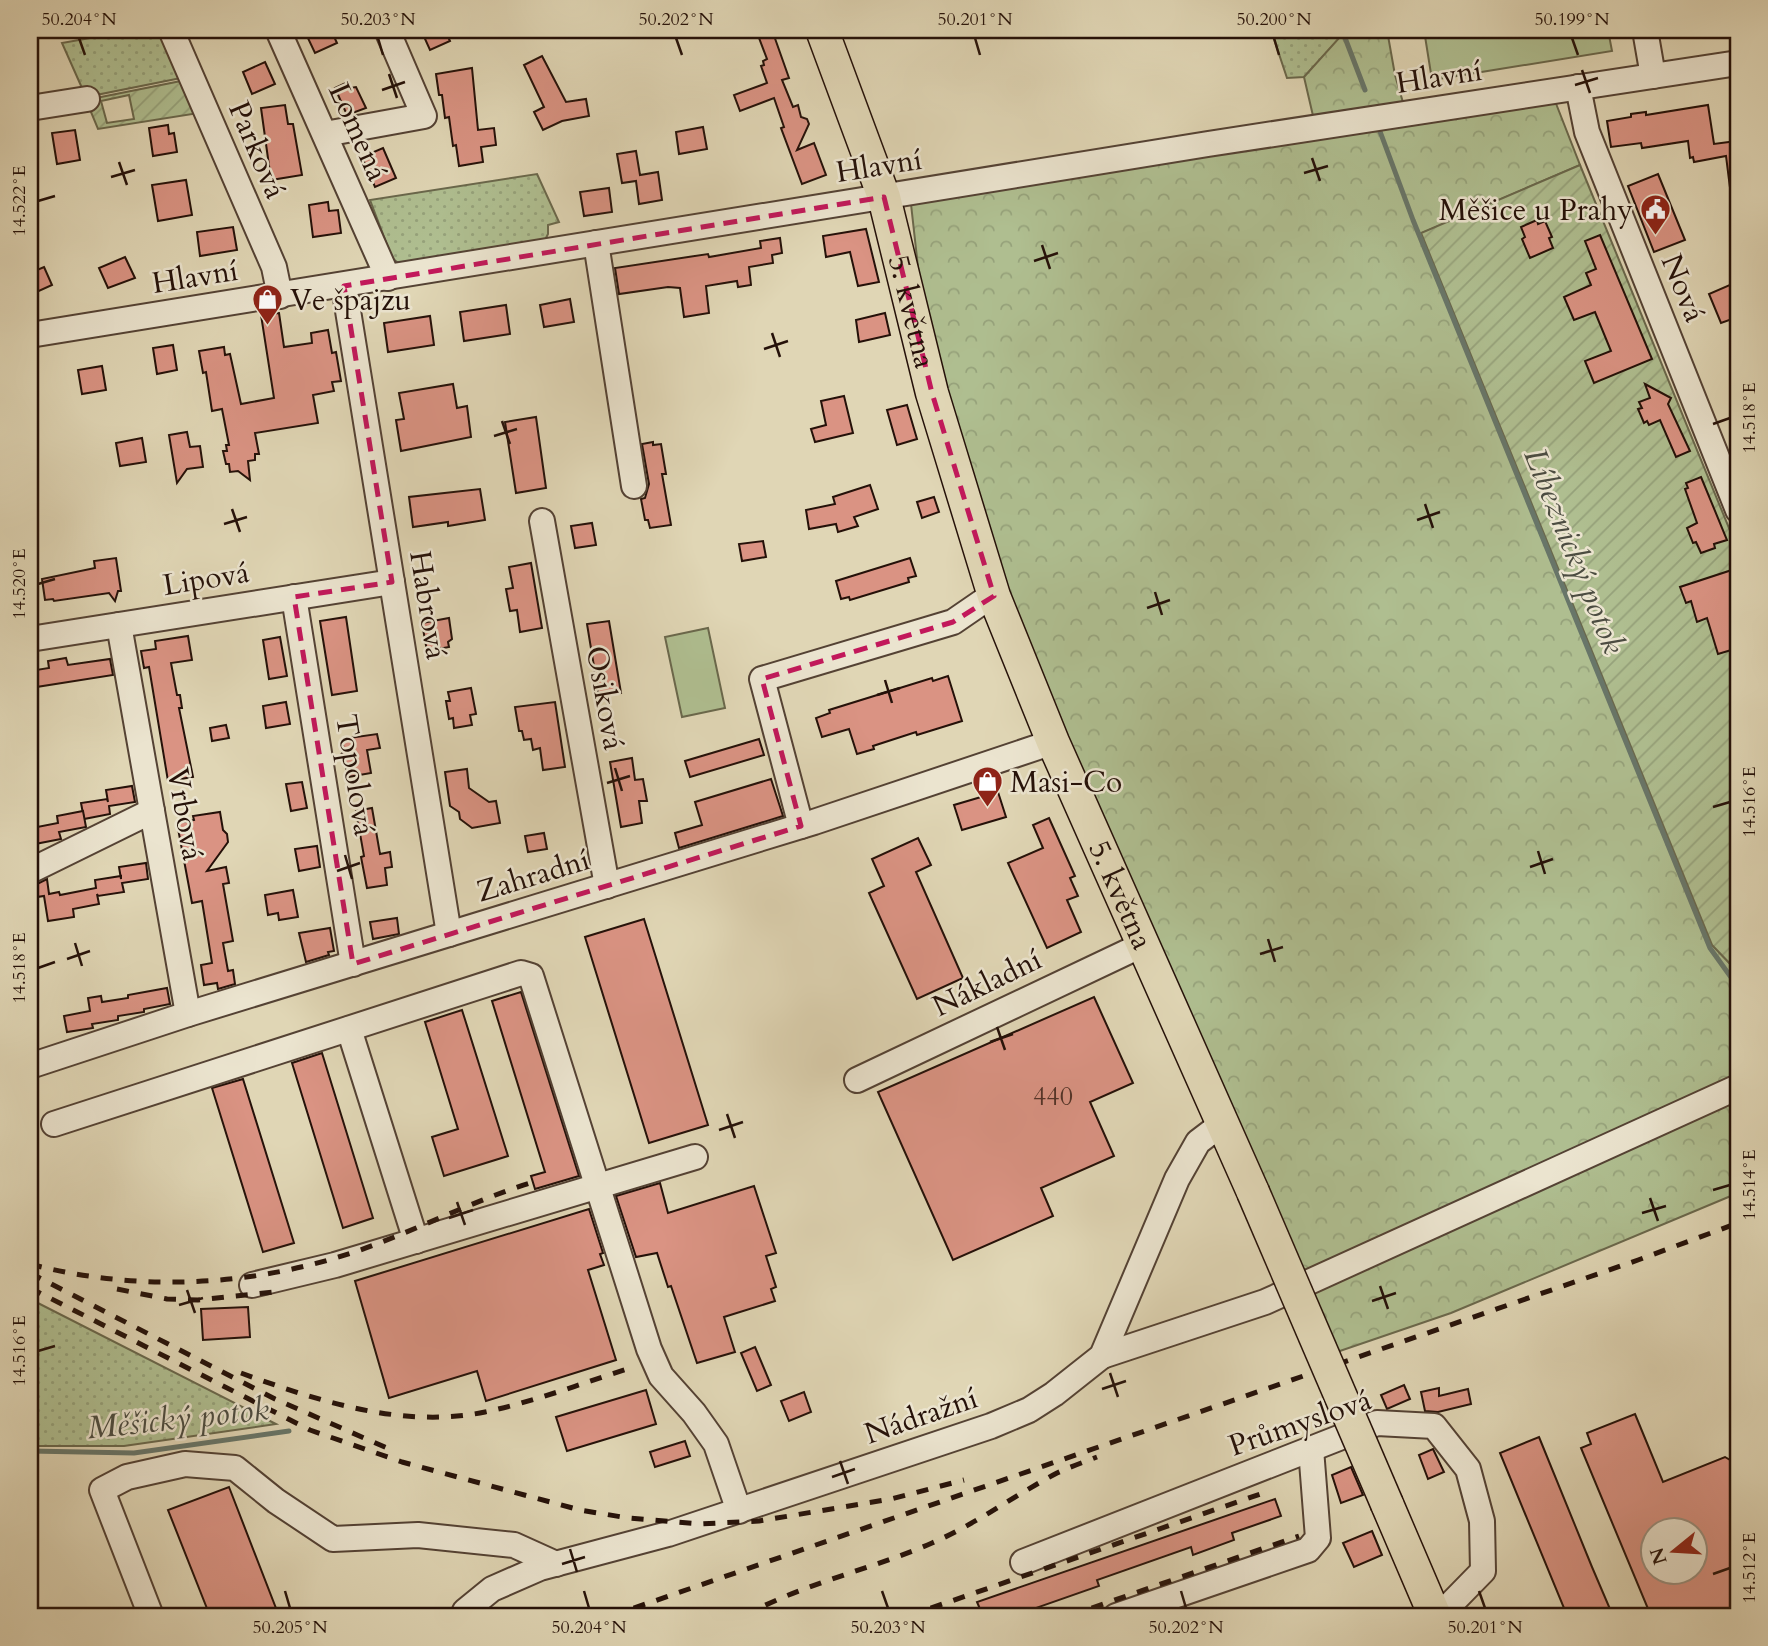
<svg xmlns="http://www.w3.org/2000/svg" width="1768" height="1646" font-family="Cardo,serif">
	<defs>
		<pattern id="grass-dots" width="8" height="8" patternUnits="userSpaceOnUse" patternTransform="scale(1.75)"><rect width="8" height="8" fill="#afbe90"/><path d="M2 2h.1M6 6h.1" fill="none" stroke="#96a27b" stroke-width="1.8" stroke-linecap="round"/></pattern>
		<pattern id="forest-crowns" width="20" height="18" patternUnits="userSpaceOnUse" patternTransform="scale(1.75)"><rect width="20" height="18" fill="#afbe90"/><path d="M2 6a3 3 0 1 1 6 0M12 15a3 3 0 1 1 6 0" fill="none" stroke="#96a27b"/></pattern>
		<pattern id="garden-furrows" width="10" height="10" patternUnits="userSpaceOnUse" patternTransform="scale(1.75)"><rect width="10" height="10" fill="#afbe90"/><path d="M-1 1l2-2M0 10L10 0M9 11l2-2" fill="none" stroke="#96a27b"/></pattern>
	</defs>
	<rect width="100%" height="100%" fill="#e0d6b5"/>
	<filter id="stains"><feTurbulence type="fractalNoise" baseFrequency=".00286" numOctaves="4"/><feColorMatrix values="0 0 0 0 .2 0 0 0 0 .09 0 0 0 0 .02 0 0 0 .5 -.17"/></filter>
	<radialGradient id="worn" r=".72"><stop offset=".6" stop-color="#630" stop-opacity="0"/><stop offset="1" stop-color="#630" stop-opacity=".3"/></radialGradient>
	<g fill="url(#grass-dots)" stroke="#6a684c" stroke-width="2">
		<polygon points="135,30 171,30 191,76 86,97 62,43"/>
		<polygon points="1271,30 1338,30 1341,37 1304,77 1287,78"/>
		<polygon points="537,174 559,222 548,225 548,234 545,240 402,266 392,258 370,200"/>
		<polygon points="30,1299 276,1424 124,1446 30,1446"/>
	</g>
	<polygon fill="url(#forest-crowns)" stroke="#6a684c" stroke-width="2" points="1338,30 1387,30 1395,75 1409,123 1555,101 1580,165 1422,233 1712,945 1738,972 1738,1193 1451,1313 1337,1352 1007,609 926,339 911,204 1317,133 1304,77 1340,37"/>
	<g fill="url(#garden-furrows)" stroke="#6a684c" stroke-width="2" fill-rule="evenodd">
		<path d="M191,79l14,33 -107,17 -12,-29zM129,95l5,24 -27,4 -6,-22z"/>
		<polygon points="1580,165 1738,550 1738,972 1712,945 1421,233"/>
	</g>
	<g fill="#afbe90" stroke="#6a684c" stroke-width="2">
		<polygon points="1424,30 1608,30 1612,51 1432,80"/>
		<polygon points="708,628 725,708 682,717 665,637"/>
	</g>
	<g fill="none" stroke-linecap="round" stroke-linejoin="round">
		<g stroke="#687669" stroke-width="5">
			<polyline points="1342,30 1365,90"/>
			<polyline points="1378,126 1413,220 1710,948 1738,987"/>
			<polyline points="1735,1390 1738,1383"/>
			<polyline points="30,1451 134,1453 289,1431"/>
		</g>
	</g>
	<g fill="#da9383" stroke="#251109" stroke-width="2" fill-rule="evenodd">
		<polygon points="314,30 331,30 337,43 315,53 306,34"/>
		<polygon points="421,30 445,30 450,41 430,50"/>
		<polygon points="756,30 772,30 789,78 782,80 793,107 798,105 801,117 807,119 809,124 797,150 814,143 826,175 802,184 781,128 784,127 774,98 740,111 734,95 767,83 761,66 764,65 763,61 767,59"/>
		<polygon points="542,56 566,102 586,99 589,116 562,121 543,130 534,112 544,107 524,65"/>
		<polygon points="265,62 275,84 252,94 243,72"/>
		<polygon points="472,68 478,130 494,128 496,145 481,147 483,162 459,166 456,145 453,146 449,117 445,118 442,95 439,95 436,74"/>
		<polygon points="348,82 350,88 356,87 366,108 347,115 335,88"/>
		<polygon points="285,105 288,124 293,124 302,175 271,180 261,108"/>
		<polygon points="1708,105 1714,144 1737,141 1738,187 1730,188 1726,156 1694,162 1693,157 1690,158 1688,141 1642,148 1641,143 1611,147 1607,121 1631,117 1631,114 1646,112 1646,115"/>
		<polygon points="168,125 169,134 174,133 177,152 153,156 149,128"/>
		<polygon points="703,127 707,149 679,154 676,132"/>
		<polygon points="75,130 80,160 57,164 52,133"/>
		<polygon points="383,148 396,178 375,187 362,157"/>
		<polygon points="636,151 640,175 658,172 662,200 639,204 636,181 622,183 617,154"/>
		<polygon points="1658,174 1685,240 1654,252 1628,186"/>
		<polygon points="186,180 192,215 158,221 152,185"/>
		<polygon points="609,188 612,212 584,216 580,192"/>
		<polygon points="328,202 329,211 338,210 341,233 313,237 309,205"/>
		<polygon points="1537,220 1538,224 1545,221 1552,237 1549,238 1553,248 1530,258 1522,239 1525,237 1521,227"/>
		<polygon points="233,227 237,250 200,256 197,232"/>
		<polygon points="866,229 879,282 858,286 850,252 826,257 823,236"/>
		<polygon points="1600,235 1652,359 1594,383 1585,361 1611,351 1595,312 1574,320 1564,297 1591,285 1586,273 1596,269 1585,241"/>
		<polygon points="780,238 782,253 772,255 773,263 749,267 751,285 738,287 737,281 706,286 709,313 684,317 680,288 668,287 619,294 615,268 708,254 709,257 761,248 760,241"/>
		<polygon points="125,257 135,278 108,288 99,268"/>
		<polygon points="44,267 52,285 30,295 30,273"/>
		<polygon points="1732,284 1738,300 1738,312 1733,314 1735,318 1721,323 1709,294"/>
		<polygon points="570,299 574,322 544,327 540,305"/>
		<polygon points="506,305 510,334 464,341 460,312"/>
		<polygon points="279,313 284,347 312,343 311,333 328,330 332,353 336,352 341,381 332,382 334,391 313,395 318,423 255,433 259,454 255,454 255,460 248,461 250,480 238,471 230,472 229,464 226,464 223,451 227,451 226,445 229,445 222,409 212,411 206,372 203,373 199,351 224,347 225,355 230,354 241,404 274,398 261,315"/>
		<polygon points="885,313 890,335 859,342 856,320"/>
		<polygon points="430,316 434,345 388,352 384,323"/>
		<polygon points="173,345 177,370 157,374 153,348"/>
		<polygon points="102,366 106,390 82,394 78,370"/>
		<polygon points="453,384 457,408 467,406 471,437 401,451 396,420 404,419 399,393"/>
		<polygon points="1645,384 1671,398 1668,404 1690,451 1676,457 1660,420 1649,425 1647,421 1644,423 1638,409 1642,408 1639,402 1650,398"/>
		<polygon points="844,396 853,433 815,442 811,429 826,425 821,401"/>
		<polygon points="907,405 917,439 897,445 887,410"/>
		<polygon points="536,417 546,488 516,493 505,422"/>
		<polygon points="187,432 190,447 200,446 203,467 187,469 177,483 169,435"/>
		<polygon points="142,438 146,462 120,466 116,443"/>
		<polygon points="653,442 653,445 661,444 666,474 662,474 671,525 650,528 648,520 645,520 641,499 645,498 649,484 642,444"/>
		<polygon points="1701,477 1727,540 1714,544 1715,548 1701,553 1696,542 1693,543 1687,528 1697,523 1685,489 1688,488 1686,483"/>
		<polygon points="870,485 878,509 854,517 858,526 838,532 836,524 809,529 806,510 835,504 833,497"/>
		<polygon points="480,489 485,520 448,526 448,522 413,527 409,497"/>
		<polygon points="934,497 939,512 922,518 917,502"/>
		<polygon points="592,523 596,545 575,548 571,526"/>
		<polygon points="763,541 766,557 742,561 739,544"/>
		<polygon points="116,558 121,591 118,591 115,601 109,593 54,601 53,599 45,600 42,579 95,568 94,561"/>
		<polygon points="910,558 916,576 908,578 909,582 850,600 849,597 841,599 836,581"/>
		<polygon points="531,563 542,628 520,632 517,610 510,611 506,589 513,588 509,567"/>
		<polygon points="1738,568 1738,648 1718,654 1707,618 1697,622 1691,601 1686,603 1680,587"/>
		<polygon points="346,617 357,691 332,695 320,621"/>
		<polygon points="449,618 452,639 448,642 449,647 427,651 422,623"/>
		<polygon points="609,621 621,693 599,697 587,624"/>
		<polygon points="188,636 192,660 171,663 177,695 180,695 182,708 179,708 193,777 168,781 149,667 144,668 141,651 156,649 155,641"/>
		<polygon points="280,637 287,676 269,679 263,640"/>
		<polygon points="66,658 68,665 110,659 113,675 30,688 30,671 49,668 48,661"/>
		<polygon points="948,676 962,721 917,735 916,732 873,746 874,749 857,754 849,729 822,737 816,718 830,713 829,710 932,678 933,681"/>
		<polygon points="471,688 476,714 470,715 472,725 454,728 453,718 449,719 446,701 450,701 448,692"/>
		<polygon points="286,702 290,724 266,728 263,706"/>
		<polygon points="555,702 565,767 543,770 540,748 533,750 531,739 524,740 522,731 519,731 515,707"/>
		<polygon points="226,725 229,738 212,741 210,728"/>
		<polygon points="377,734 380,748 367,750 371,773 348,777 345,762 339,757 344,751 342,739"/>
		<polygon points="759,739 764,755 690,777 685,761"/>
		<polygon points="632,758 635,780 643,779 647,801 639,801 642,823 621,827 610,762"/>
		<polygon points="467,769 469,788 489,802 496,801 500,823 472,828 460,819 459,812 450,806 445,772"/>
		<polygon points="771,779 783,816 679,848 675,833 702,825 695,802"/>
		<polygon points="302,782 307,808 291,811 286,784"/>
		<polygon points="132,786 135,802 109,806 110,814 84,819 81,803 107,799 108,802 106,790"/>
		<polygon points="998,792 1006,817 962,830 954,805"/>
		<polygon points="372,808 380,854 390,852 392,867 385,868 387,885 367,888 361,857 364,856 356,811"/>
		<polygon points="83,811 86,827 59,832 61,839 35,844 32,828 58,823 57,816"/>
		<polygon points="220,812 223,830 227,834 228,842 207,871 226,867 229,883 223,884 233,941 223,943 228,971 233,970 235,984 218,989 217,983 204,985 201,965 212,963 202,901 192,903 177,823 194,820 193,816"/>
		<polygon points="1049,818 1075,876 1070,878 1078,896 1067,900 1081,932 1047,948 1008,863 1043,848 1033,825"/>
		<polygon points="544,833 547,849 528,852 525,836"/>
		<polygon points="918,838 931,865 916,872 963,978 917,999 869,893 884,886 872,859"/>
		<polygon points="317,846 320,867 299,871 295,849"/>
		<polygon points="146,863 148,879 122,883 124,892 98,896 97,894 99,904 73,909 74,917 48,921 44,896 37,897 35,885 47,879 49,894 59,892 60,895 96,888 95,880 121,876 121,879 119,867"/>
		<polygon points="293,890 298,917 279,920 278,913 268,915 265,895"/>
		<polygon points="397,918 399,934 373,939 370,922"/>
		<polygon points="644,919 708,1125 649,1143 585,937"/>
		<polygon points="330,928 334,951 328,952 329,955 306,962 299,933"/>
		<polygon points="167,988 170,1004 144,1009 144,1012 118,1016 118,1020 92,1024 93,1028 67,1032 64,1016 90,1011 88,998 101,996 102,1002 128,998 128,995"/>
		<polygon points="521,992 579,1176 535,1189 531,1176 545,1172 492,1001"/>
		<polygon points="1094,997 1133,1083 1090,1102 1114,1156 1041,1188 1053,1216 953,1260 878,1092"/>
		<polygon points="462,1010 508,1156 444,1176 432,1137 458,1129 425,1022"/>
		<polygon points="322,1053 373,1218 343,1228 292,1063"/>
		<polygon points="243,1079 294,1243 263,1252 212,1088"/>
		<polygon points="660,1183 668,1213 754,1186 776,1253 766,1256 776,1287 771,1289 775,1301 724,1317 735,1352 697,1363 671,1286 668,1287 657,1253 636,1257 616,1196"/>
		<polygon points="589,1209 603,1253 600,1254 604,1265 588,1270 616,1360 486,1401 477,1371 389,1398 355,1281"/>
		<polygon points="248,1307 250,1337 203,1340 201,1309"/>
		<polygon points="755,1347 771,1385 757,1391 741,1353"/>
		<polygon points="1404,1385 1410,1399 1387,1409 1381,1395"/>
		<polygon points="1439,1388 1439,1396 1468,1389 1471,1404 1438,1412 1425,1411 1421,1392"/>
		<polygon points="646,1390 656,1424 567,1451 556,1417"/>
		<polygon points="804,1392 811,1412 789,1421 781,1401"/>
		<path d="M1635,1414l28,68 62,-25 10,6 3,7v146h-87l-70,-168 10,-4 -4,-11zM1653,1530h42v42h-42z"/>
		<polygon points="1539,1437 1592,1567 1613,1616 1573,1616 1571,1611 1566,1613 1500,1453"/>
		<polygon points="685,1441 690,1456 655,1467 650,1452"/>
		<polygon points="1433,1449 1444,1472 1428,1479 1419,1455"/>
		<polygon points="1351,1467 1363,1495 1341,1503 1332,1475"/>
		<polygon points="229,1487 279,1616 210,1616 168,1510"/>
		<polygon points="1275,1499 1281,1516 1232,1533 1234,1540 1193,1555 1191,1547 1097,1580 1099,1586 1013,1616 983,1616 977,1602"/>
		<polygon points="1372,1531 1382,1555 1354,1567 1343,1543"/>
	</g>
	<g fill="none" stroke-linecap="round" stroke-linejoin="round">
		<defs>
			<g id="minor">
				<polyline points="171,30 274,267 280,296"/>
				<polyline points="278,30 388,278"/>
				<polyline points="1645,30 1653,76"/>
				<polyline points="1578,87 1587,132 1738,510"/>
				<polyline points="30,108 87,99"/>
				<polyline points="325,134 424,116 387,30"/>
				<polyline points="596,243 634,486"/>
				<polyline points="344,286 449,934"/>
				<polyline points="30,335 1208,144 1738,63"/>
				<polyline points="542,521 607,886"/>
				<polyline points="294,597 353,964"/>
				<polyline points="119,625 188,1014"/>
				<polyline points="30,639 392,582"/>
				<polyline points="801,826 762,679 953,622 985,600 994,596"/>
				<polyline points="30,871 152,811"/>
				<polyline points="349,1029 416,1241"/>
				<polyline points="30,1066 188,1014 814,822 1053,742"/>
				<polyline points="857,1080 1144,944"/>
				<polyline points="54,1124 521,973 531,976 649,1349 661,1376 694,1413 716,1444 739,1511"/>
				<polyline points="252,1285 335,1265 695,1157"/>
				<polyline points="1102,1356 1265,1302 1738,1087"/>
				<polyline points="1023,1562 1377,1423 1434,1426 1468,1469 1482,1521 1483,1571 1439,1616"/>
				<polyline points="151,1616 102,1490 127,1477 185,1464 235,1468 276,1501 333,1539 418,1535 514,1545 556,1564"/>
				<polyline points="463,1616 465,1611 492,1589 540,1568 668,1534 991,1426 1029,1410 1054,1394 1102,1356 1177,1179 1198,1142 1223,1123"/>
				<polyline points="1116,1616 1308,1550 1318,1538 1311,1449"/>
			</g>
			<g id="major">
				<path id="s1" d="M822,30l62,167 48,196 62,203 59,146 200,450"/>
				<polyline points="1387,1504 1435,1616"/>
			</g>
		</defs>
		<use href="#minor" stroke="#544234" stroke-width="28"/>
		<use href="#major" stroke="#251109" stroke-width="35"/>
		<use href="#minor" stroke="#ebe4cf" stroke-width="24"/>
		<use href="#major" stroke="#e0d6b5" stroke-width="32"/>
		<g stroke="#251109" stroke-width="5" stroke-dasharray="12 12" stroke-linecap="butt">
			<path d="M30,1264c113,30 235,22 344,-19 53,-20 104,-46 159,-63"/>
			<polyline points="30,1273 275,1399 387,1448"/>
			<polyline points="30,1288 310,1430 402,1462 580,1510 628,1518 699,1524 759,1521 891,1499 964,1480"/>
			<polyline points="117,1289 167,1299 198,1300 273,1292"/>
			<path d="M241,1373c77,28 162,56 244,39 48,-10 95,-28 142,-43"/>
			<polyline points="611,1616 1638,1260 1738,1223"/>
			<path d="M744,1616c60,-33 126,-46 188,-73 44,-19 83,-48 125,-70 13,-6 27,-11 40,-16"/>
			<polyline points="908,1616 1269,1491"/>
			<polyline points="1069,1616 1299,1536"/>
		</g>
		<defs>
			<polyline id="major-bridge" points="1253,1192 1387,1504"/>
		</defs>
		<use href="#major-bridge" stroke="#251109" stroke-width="35" stroke-linecap="butt"/>
		<use href="#major-bridge" stroke="#e0d6b5" stroke-width="32"/>
	</g>
	<path fill="none" stroke="#c2185b" stroke-width="5" stroke-dasharray="14 9" stroke-linejoin="round" d="M884,197l48,196 62,203 -41,26 -191,57 39,147 -448,138 -59,-367 98,-15 -48,-296z"/>
	<path fill="none" stroke="#251109" stroke-width="2.5" d="M79,38l6,17M378,38l5,17M676,38l6,17M975,38l5,17M1274,38l5,17M1572,38l6,17M1582,70l8,23M389,74l8,24M1575,85l23,-7M382,90l23,-8M1312,158l8,23M119,162l8,23M1304,173l24,-7M111,177l24,-7M38,201l17,-5M1042,245l8,24M1034,261l24,-8M772,333l8,24M764,349l24,-8M502,421l8,23M1713,424l17,-6M494,436l23,-7M1425,504l8,24M232,509l8,23M1417,520l23,-8M224,524l23,-7M38,584l17,-5M1155,592l7,23M1147,608l23,-8M885,680l7,23M877,695l23,-7M615,768l7,23M607,783l23,-7M1713,807l17,-5M1538,851l7,23M345,855l7,24M1530,867l23,-8M337,871l23,-8M1268,939l7,23M75,943l7,23M1260,954l23,-7M67,959l23,-8M38,968l17,-6M997,1027l8,23M990,1042l23,-8M727,1114l8,24M719,1130l24,-8M1713,1190l17,-5M1650,1198l8,23M457,1202l8,23M1642,1213l24,-7M449,1218l24,-8M1380,1286l8,23M187,1290l8,23M1372,1301l24,-8M179,1305l24,-7M38,1351l17,-5M1110,1373l8,24M1102,1389l24,-8M840,1461l8,23M832,1477l23,-8M570,1549l7,23M562,1564l23,-7M1713,1574l17,-6M285,1591l5,17M584,1591l5,17M882,1591l6,17M1181,1591l5,17M1479,1591l6,17"/>
	<defs>
		<symbol id="civic-pin" viewBox="-11 -11 22 30"><path d="M0 17L-7.5 6A9.5 9.5 0 1 1 7.5 6Z" fill="#8f2418" stroke="#ebe4cf"/><path d="M-.6-6.5H3V-4.5H.6V-3L4-1V1h2V6H-6V1h2V-1L-.6-3ZM-1.2 2.5V6h2.4V2.5Z" fill="#fff"/></symbol>
		<symbol id="shop-pin" viewBox="-11 -11 22 30"><path d="M0 17L-7.5 6A9.5 9.5 0 1 1 7.5 6Z" fill="#8f2418" stroke="#ebe4cf"/><path d="M-5-2.5h2.3a2.7 3.5 0 0 1 5.4 0H5L5.5 6h-11ZM-1.5-2.5h3a1.5 2.3 0 0 0-3 0Z" fill="#fff"/></symbol>
	</defs>
	<g fill-rule="evenodd">
		<use href="#civic-pin" x="1638" y="192" width="35" height="47"/>
		<use href="#shop-pin" x="250" y="282" width="35" height="47"/>
		<use href="#shop-pin" x="970" y="764" width="35" height="47"/>
	</g>
	<g text-anchor="middle" dominant-baseline="central" stroke-width="5" stroke-linejoin="round" paint-order="stroke">
		<g font-size="26" fill="#523228">
			<text x="1053" y="1096">440</text>
		</g>
		<g font-size="30" fill="#251109" stroke="#ebe4cf">
			<text transform="translate(1439 77) rotate(-9)">Hlavní</text>
			<text transform="translate(358 132) rotate(66)">Lomená</text>
			<text transform="translate(257 150) rotate(67)">Parková</text>
			<text transform="translate(879 166) rotate(-9)">Hlavní</text>
			<text transform="translate(195 277) rotate(-9)">Hlavní</text>
			<text transform="translate(1683 288) rotate(68)">Nová</text>
			<text stroke="none"><textPath href="#s1" startOffset="296">5. května</textPath></text>
			<text transform="translate(206 579) rotate(-9)">Lipová</text>
			<text transform="translate(428 605) rotate(81)">Habrová</text>
			<text transform="translate(605 698) rotate(80)">Osiková</text>
			<text transform="translate(355 775) rotate(81)">Topolová</text>
			<text transform="translate(185 814) rotate(80)">Vrbová</text>
			<text transform="translate(533 876) rotate(-17)">Zahradní</text>
			<text stroke="none"><textPath href="#s1" startOffset="917">5. května</textPath></text>
			<text transform="translate(987 983) rotate(-26)">Nákladní</text>
			<text transform="translate(921 1416) rotate(-19)">Nádražní</text>
			<text transform="translate(1300 1423) rotate(-19)">Průmyslová</text>
		</g>
		<g font-size="30" fill="#251109" stroke="#ebe4cf" text-anchor="start">
			<text x="1633" y="210" text-anchor="end">Měšice u Prahy</text>
			<text x="290" y="300">Ve špajzu</text>
			<text x="1010" y="782">Masi-Co</text>
		</g>
		<g font-size="32" font-style="italic" fill="#4c4c41" stroke="#ebe4cf">
			<text transform="translate(1574 551) rotate(68)">Líbeznický potok</text>
			<text transform="translate(178 1419) rotate(-6)">Měšický potok</text>
		</g>
	</g>
	<rect width="1768" height="1646" fill="none" stroke="#e0d6b5" stroke-width="77"/>
	<g transform="translate(1674 1551) rotate(252)"><circle r="33" fill="#ebe4cf" stroke="#9c9080" stroke-width="2"/>
	<path d="M0-5L12 26L0 18L-12 26Z" fill="#8f2418"/>
	<text y="-10" font-size="19" font-weight="bold" text-anchor="middle" fill="#251109">N</text>
	</g>
	<rect x="38" y="38" width="1692" height="1570" fill="none" stroke="#251109" stroke-width="2.5"/>
	<g font-size="18" text-anchor="middle" fill="#251109">
		<text x="79" y="25">50.204°N</text>
		<text x="378" y="25">50.203°N</text>
		<text x="676" y="25">50.202°N</text>
		<text x="975" y="25">50.201°N</text>
		<text x="1274" y="25">50.200°N</text>
		<text x="1572" y="25">50.199°N</text>
		<text transform="translate(19 201) rotate(-90)" y="6">14.522°E</text>
		<text transform="translate(1749 418) rotate(-90)" y="6">14.518°E</text>
		<text transform="translate(19 584) rotate(-90)" y="6">14.520°E</text>
		<text transform="translate(1749 802) rotate(-90)" y="6">14.516°E</text>
		<text transform="translate(19 968) rotate(-90)" y="6">14.518°E</text>
		<text transform="translate(1749 1185) rotate(-90)" y="6">14.514°E</text>
		<text transform="translate(19 1351) rotate(-90)" y="6">14.516°E</text>
		<text transform="translate(1749 1568) rotate(-90)" y="6">14.512°E</text>
		<text x="290" y="1633">50.205°N</text>
		<text x="589" y="1633">50.204°N</text>
		<text x="888" y="1633">50.203°N</text>
		<text x="1186" y="1633">50.202°N</text>
		<text x="1485" y="1633">50.201°N</text>
	</g>
	<rect width="100%" height="100%" filter="url(#stains)"/>
	<rect width="100%" height="100%" fill="url(#worn)"/>
</svg>
